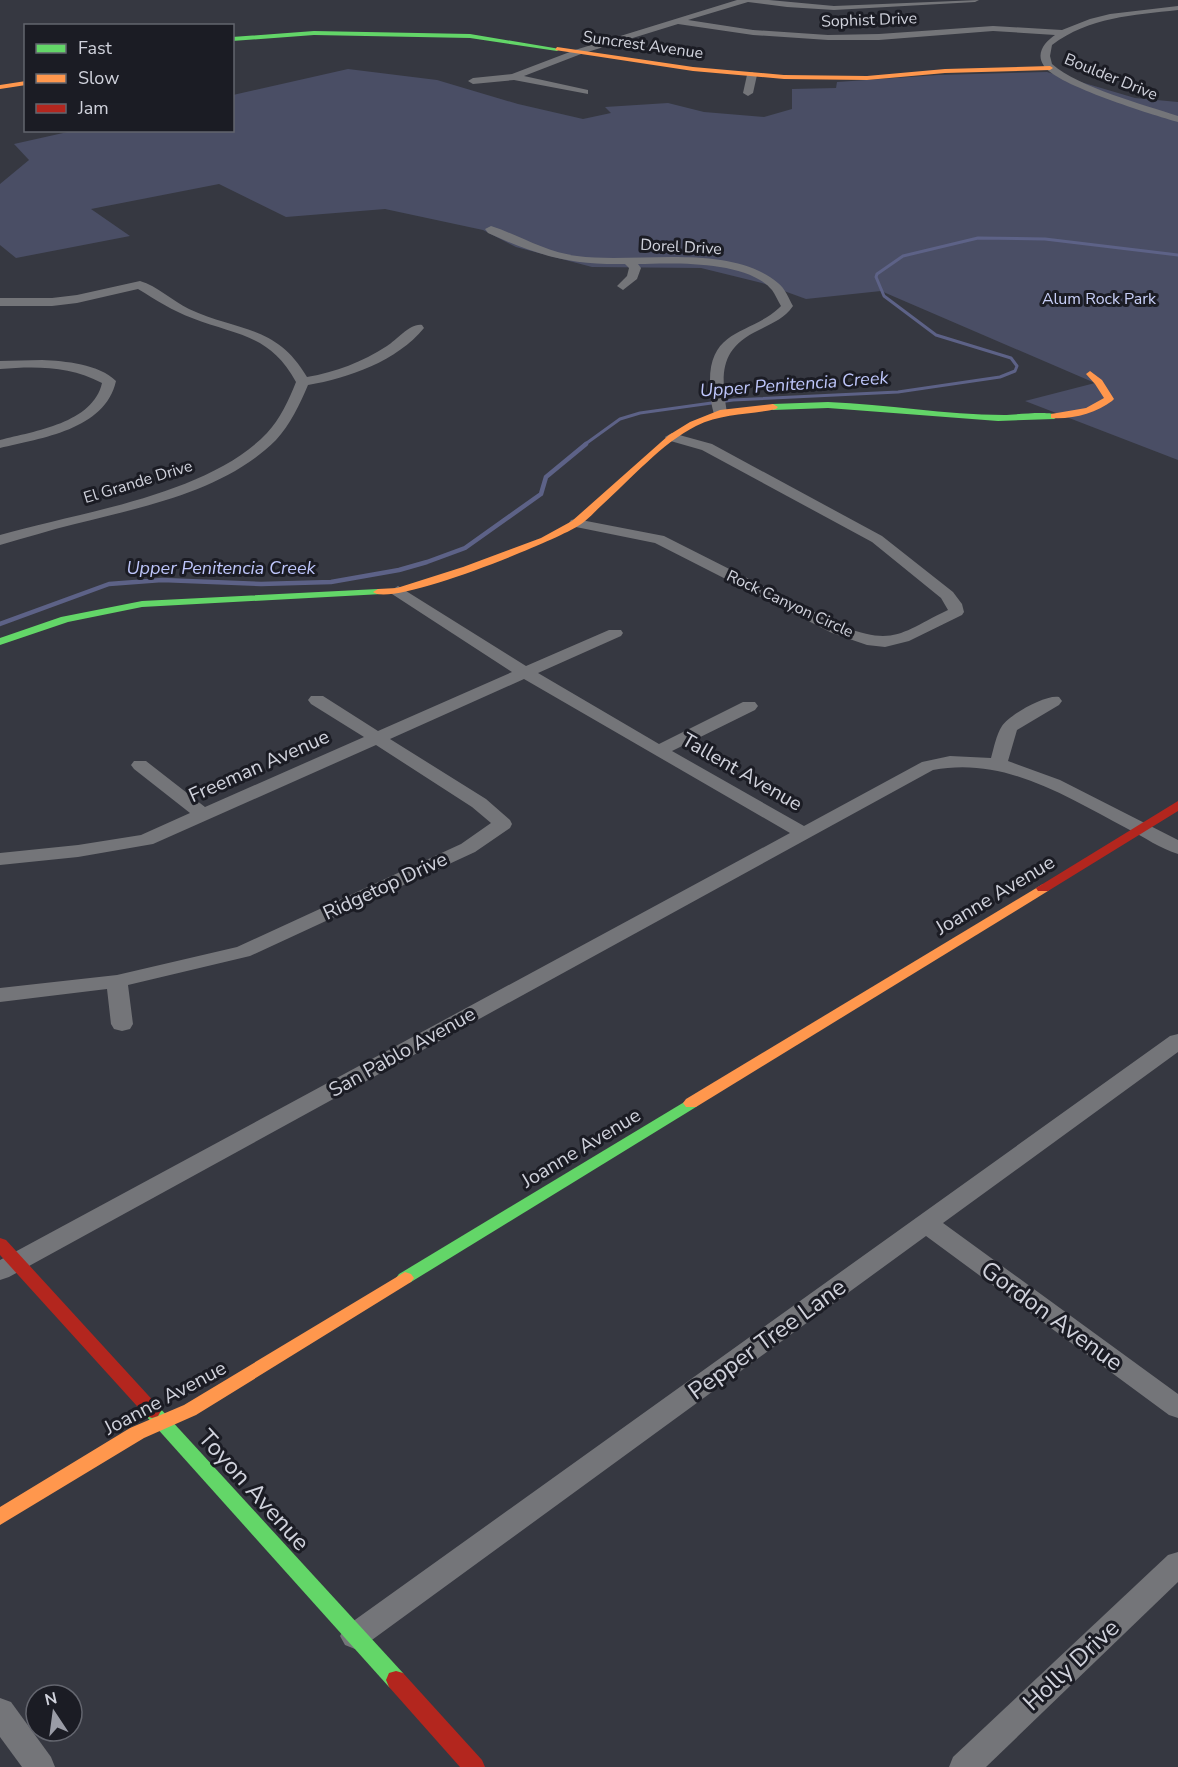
<svg xmlns="http://www.w3.org/2000/svg" width="1178" height="1767" font-family="'Nunito Sans',sans-serif">
	<rect width="100%" height="100%" fill="#363841"/>
	<polygon fill="#4a4e65" points="348,69 437,80 518,104 583,119 611,113 605,107 668,103 704,112 764,117 792,109 792,89 836,88 837,82 938,75 1047,72 1135,98 1178,102 1178,460 1025,401 1095,383 881,291 806,299 762,283 701,268 592,267 516,247 483,230 385,209 286,217 219,184 91,209 130,236 16,258 0,245 0,184 29,160 14,144 72,131 232,130 233,95"/>
	<g fill="none" stroke-linecap="round" stroke-linejoin="round">
		<polyline stroke="#5d6287" stroke-width="3" points="584,445 620,419 640,413 733,400 898,392 1000,377 1015,371 1017,366 1011,358 936,335 884,296 876,277 877,274 903,256 978,238 1045,239 1178,255"/>
		<polyline stroke="#5d6287" stroke-width="4.5" points="0,624 109,584 162,580 261,584 331,582 399,570 427,562 465,548 541,494 546,477 586,444"/>
		<g fill="#747579" fill-rule="evenodd">
			<path d="M737,0h32l65,6 145,-6 -4,2 -141,8 -47,-3 -39,-5 -60,18 65,10 75,5 51,-1 114,-8 69,4 28,-11 20,-5 68,-8v4c-45,5 -89,7 -126,35l-2,11 2,8c28,24 90,40 126,52v6c-25,-7 -122,-37 -134,-56 -9,-13 1,-24 11,-31l-62,-4 -114,9h-51l-75,-5 -75,-11 -97,30 -57,22 64,14v4l-74,-14 -41,4 -5,-3 5,-3 39,-4 63,-24z"/>
			<polygon points="752,72 757,75 753,93 748,96 743,93 747,75"/>
			<path d="M491,226c28,9 54,26 86,30 59,8 152,-14 201,27 7,5 11,16 15,23 -9,13 -21,17 -34,24 -40,19 -38,44 -32,83l-2,3h-10c-4,-9 -5,-23 -5,-33 -1,-55 40,-48 69,-75l2,-2c-3,-5 -6,-12 -9,-16 -25,-30 -99,-27 -134,-26l3,4 -4,11 -14,11 -6,-4 10,-10 2,-8 -4,-4c-54,1 -87,-8 -137,-31l-3,-4z"/>
			<path d="M140,281c17,5 33,20 49,28 49,23 87,15 118,68 29,-5 55,-15 80,-31 10,-6 23,-23 35,-21l2,3c-27,33 -75,50 -116,57 -8,19 -18,40 -32,55 -51,51 -133,67 -201,84 -25,6 -50,14 -75,21v-10c80,-23 208,-40 267,-102 13,-14 22,-33 29,-51 -26,-48 -58,-46 -104,-64 -19,-7 -36,-18 -54,-29l-61,14 -25,3h-52v-8h52l25,-3z"/>
			<path d="M42,360c23,1 57,4 74,21 -11,49 -75,57 -116,67v-8c35,-9 93,-17 102,-57 -32,-17 -66,-17 -102,-14v-8z"/>
			<path d="M672,433l40,11 170,92 71,56 9,12 2,8 -2,3 -53,26 -24,6 -18,-2 -35,-12 -177,-90 -84,-17 -2,-3 2,-3 5,-1 88,17 180,91c51,19 58,5 104,-17l-7,-12 -69,-56 -170,-92 -35,-10 -2,-3z"/>
			<path d="M398,586l128,80 83,-36h12l2,3 -2,3 -83,37 121,71 84,-42h12l3,4 -3,4 -83,41 132,75 118,-64 28,-6 41,2c3,-10 5,-23 11,-32 7,-11 44,-32 57,-29l3,4 -3,4 -42,25 -9,31 52,19 118,60v14c-17,-5 -34,-17 -50,-25 -61,-32 -123,-73 -195,-59l-924,507 -9,3v-20l790,-427 -266,-154 -134,60 96,60 24,21 2,4 -2,4 -35,24 -225,104 -122,29 5,39 -3,5 -8,2 -8,-2 -3,-5 -4,-35 -107,13v-14l117,-13 120,-28 224,-103 30,-21 -19,-16 -96,-62 -223,99 -75,13 -78,8v-12l78,-8 63,-10 49,-22 -56,-44 -3,-4 3,-4h12l59,46 159,-70 -53,-33 -3,-4 3,-4h12l55,35 134,-59 -120,-78 -2,-3z"/>
			<polygon points="1178,1034 1178,1052 943,1223 1178,1394 1178,1418 1169,1415 926,1236 365,1645 355,1649 345,1645 340,1636 345,1627 1170,1036"/>
			<polygon points="1178,1552 1178,1582 986,1767 949,1767 953,1757 1168,1555"/>
			<polygon points="0,1698 11,1702 51,1757 55,1767 22,1767 0,1737"/>
		</g>
		<g fill="#63d668" fill-rule="evenodd">
			<polygon points="314,31 470,34 560,49 557,51 470,38 314,35 232,41 232,37"/>
			<path d="M828,402c59,2 117,13 176,13 12,0 47,-5 55,1l-5,3 -56,2 -170,-13 -55,2 -5,-3 5,-3z"/>
			<polygon points="378,589 382,590 382,594 142,607 68,622 0,645 0,638 61,617 142,601"/>
			<polygon points="691,1098 696,1099 699,1103 696,1107 411,1282 405,1284 399,1282 396,1278 399,1274"/>
			<polygon points="152,1404 158,1406 403,1673 406,1680 403,1687 396,1689 389,1687 146,1416 143,1411 146,1406"/>
		</g>
		<g fill="#ff974d" fill-rule="evenodd">
			<polygon points="557,47 693,67 784,75 867,76 945,69 1050,66 1053,68 1050,70 945,73 867,80 784,79 693,71 555,50"/>
			<polygon points="26,81 26,85 0,89 0,85"/>
			<path d="M1090,371l12,9 12,19 -2,2c-16,12 -41,19 -61,17v-4l35,-6 18,-10 -9,-14 -9,-10z"/>
			<path d="M773,404l5,3 -2,2c-27,6 -54,4 -80,17 -34,17 -65,53 -94,79 -8,7 -15,16 -24,21 -25,16 -187,82 -205,66l5,-3 19,-1 66,-21 78,-29 31,-17 97,-86 21,-13 30,-12z"/>
			<polygon points="1043,884 1050,888 1048,891 696,1107 686,1107 683,1103 686,1099"/>
			<polygon points="405,1272 411,1274 414,1278 411,1282 196,1415 144,1438 0,1525 0,1507 130,1428 184,1405"/>
		</g>
		<g fill="#b3261e" fill-rule="evenodd">
			<polygon points="1178,801 1178,811 1048,891 1038,891 1036,888"/>
			<polygon points="0,1238 6,1240 158,1406 161,1411 158,1416 152,1418 146,1416 0,1255"/>
			<polygon points="396,1671 403,1673 482,1760 485,1767 460,1767 389,1687 386,1680 389,1673"/>
		</g>
	</g>
	<g text-anchor="middle" dominant-baseline="central" stroke-width="6" stroke-linejoin="round" paint-order="stroke">
		<g font-size="16" fill="#d0d2dc" stroke="#1b1c24">
			<text transform="translate(869 20) rotate(-2)">Sophist Drive</text>
			<text transform="translate(643 45) rotate(8)">Suncrest Avenue</text>
			<text transform="translate(1111 77) rotate(22)">Boulder Drive</text>
			<text transform="translate(681 247) rotate(3)">Dorel Drive</text>
			<text transform="translate(138 482) rotate(-17)">El Grande Drive</text>
			<text transform="translate(790 604) rotate(25)">Rock Canyon Circle</text>
		</g>
		<g font-size="16" fill="#c9d0f8" stroke="#1b1c24">
			<text x="1099" y="299">Alum Rock Park</text>
		</g>
		<g font-size="18" font-style="italic" fill="#bec6fb" stroke="#1b1c24">
			<text transform="translate(794 384) rotate(-4)">Upper Penitencia Creek</text>
			<text x="221" y="568">Upper Penitencia Creek</text>
		</g>
		<g font-size="20" fill="#d0d2dc" stroke="#1b1c24">
			<text transform="translate(259 766) rotate(-24)">Freeman Avenue</text>
			<text transform="translate(742 772) rotate(30)">Tallent Avenue</text>
			<text transform="translate(385 886) rotate(-25)">Ridgetop Drive</text>
			<text transform="translate(995 895) rotate(-31)">Joanne Avenue</text>
			<text transform="translate(402 1052) rotate(-29)">San Pablo Avenue</text>
			<text transform="translate(581 1148) rotate(-31)">Joanne Avenue</text>
			<text transform="translate(165 1398) rotate(-28)">Joanne Avenue</text>
		</g>
		<g font-size="24" fill="#d0d2dc" stroke="#1b1c24">
			<text transform="translate(1052 1316) rotate(36)">Gordon Avenue</text>
			<text transform="translate(767 1339) rotate(-36)">Pepper Tree Lane</text>
			<text transform="translate(254 1490) rotate(48)">Toyon Avenue</text>
			<text transform="translate(1071 1665) rotate(-43)">Holly Drive</text>
		</g>
	</g>
	<rect x="24" y="24" width="210" height="108" fill="#1b1c24" stroke="#63656e" stroke-width="1.5"/>
	<rect x="36" y="44" width="30" height="9" fill="#63d668" stroke="#63656e" stroke-width="1.5"/>
	<text x="78" y="54" font-size="18" fill="#d0d2dc">Fast</text>
	<rect x="36" y="74" width="30" height="9" fill="#ff974d" stroke="#63656e" stroke-width="1.5"/>
	<text x="78" y="84" font-size="18" fill="#d0d2dc">Slow</text>
	<rect x="36" y="104" width="30" height="9" fill="#b3261e" stroke="#63656e" stroke-width="1.5"/>
	<text x="78" y="114" font-size="18" fill="#d0d2dc">Jam</text>
	<g transform="translate(54 1713) rotate(347)"><circle r="28" fill="#1b1c24" stroke="#63656e" stroke-width="1.5"/>
	<path d="M0-4.5L10 22L0 15L-10 22Z" fill="#9a9ca6"/>
	<text y="-9" font-size="16" font-weight="bold" text-anchor="middle" fill="#d0d2dc">N</text>
	</g>
</svg>
